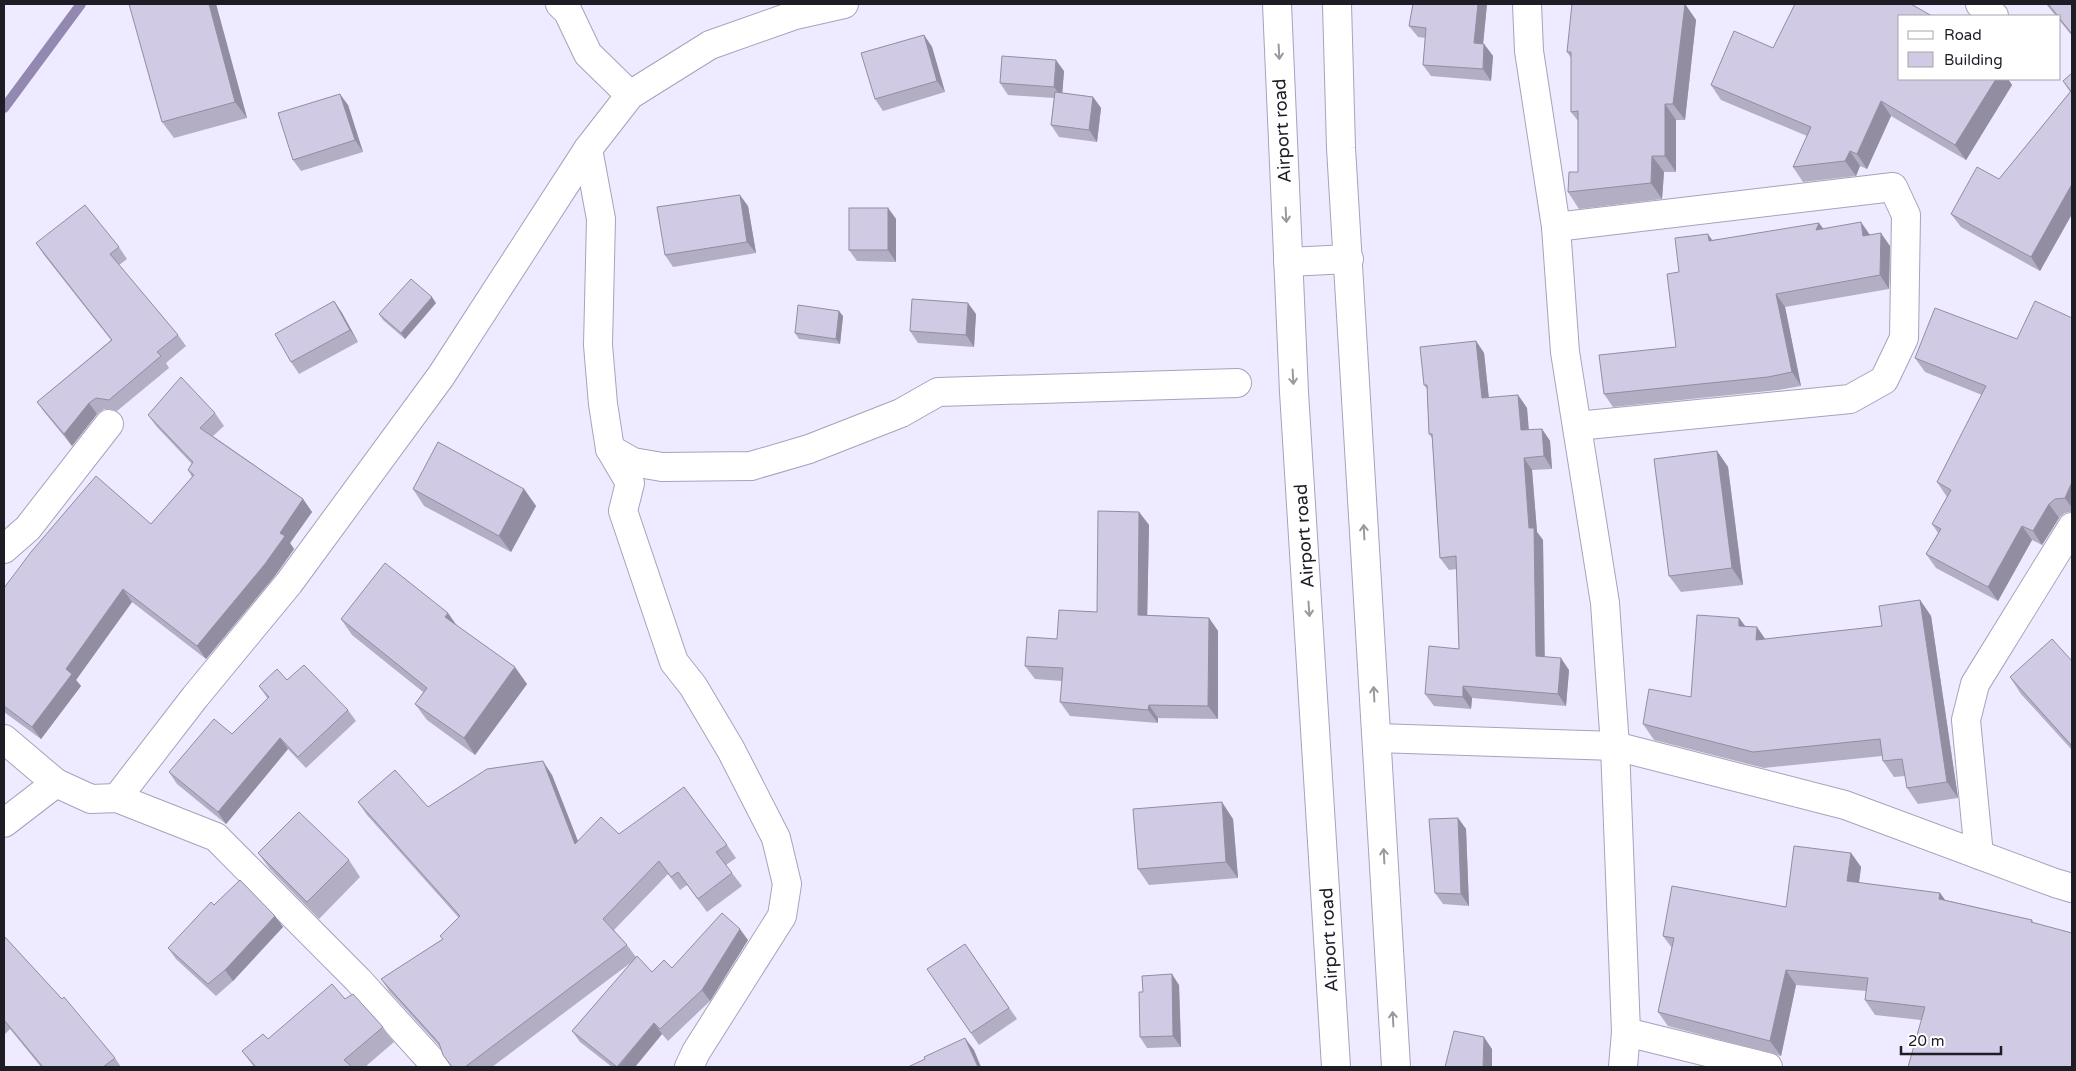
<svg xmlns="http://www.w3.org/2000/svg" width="2076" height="1071" font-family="'Varela Round',sans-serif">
	<rect width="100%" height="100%" fill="#eeeaff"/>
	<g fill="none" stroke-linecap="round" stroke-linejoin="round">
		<polyline stroke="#9288b0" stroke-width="10" points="4,108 81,4"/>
		<defs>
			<g id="street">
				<polyline points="560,4 568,12 588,54 630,95"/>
				<polyline points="1527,4 1529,51 1556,227 1565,352 1605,603 1615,746 1626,1032 1623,1067"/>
				<polyline points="1980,4 1994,16"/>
				<polyline points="588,149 601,219 598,345 603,404 610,449 630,483 623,511 674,662 693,686 731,750 776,838 787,884 782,916 696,1052 689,1067"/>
				<polyline points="1556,227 1893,187 1906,215 1904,338 1884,380 1850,399 1577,426"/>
				<polyline points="610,449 633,462 662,467 751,466 809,449 901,413 938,392 1237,383"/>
				<polyline points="4,549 28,528 109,424"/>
				<polyline points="1377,738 1615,746 1845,805 2055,883 2072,888"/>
				<polyline points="4,739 56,783"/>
				<polyline points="117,798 195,697 289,583 441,376 588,149 630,95 710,45 795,15 844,4"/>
				<polyline points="4,823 56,783 91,799 117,798 216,837 358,980 437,1067"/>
				<polyline points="1979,855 1966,720 1975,684 2072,527"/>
				<polyline points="1626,1032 1768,1067"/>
			</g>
			<g id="secondary">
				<polyline points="1277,4 1294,392 1336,1067"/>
				<polyline points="1337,4 1341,148 1396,1067"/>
				<polyline points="1288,262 1349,259"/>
			</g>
		</defs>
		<use href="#street" stroke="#a8a2bb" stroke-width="30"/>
		<use href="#secondary" stroke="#a8a2bb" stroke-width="30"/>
		<use href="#street" stroke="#fff" stroke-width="28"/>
		<use href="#secondary" stroke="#fff" stroke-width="28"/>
	</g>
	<g fill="#b3aec4">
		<polygon points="216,4 247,118 174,138 162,122"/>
		<polygon points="1413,4 1487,4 1483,44 1484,44 1493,56 1491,81 1431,76 1423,65 1425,38 1418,37 1409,26"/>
		<polygon points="1685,4 1696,20 1685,120 1676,120 1676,172 1664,172 1662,199 1579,209 1568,192 1578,172 1578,121 1571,112 1571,58 1567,52"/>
		<polygon points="2046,4 2072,4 2072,36 2060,21 2060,16 2056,16"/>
		<polygon points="924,35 932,47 945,92 883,111 875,99"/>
		<polygon points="1773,48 1900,79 2008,79 2012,85 1966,160 1891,116 1867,169 1860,166 1856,176 1803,182 1793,167 1807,136 1721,100 1711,85"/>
		<polygon points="1064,71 1062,93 1093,97 1101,108 1097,142 1059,137 1051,125 1054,98 1008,95 1000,83"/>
		<polygon points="2072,73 2072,214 2040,271 1961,227 1951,214 1999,179 2070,92 2063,81"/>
		<polygon points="348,105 363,152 301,171 293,160"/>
		<polygon points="748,206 756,253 673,267 665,255"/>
		<polygon points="888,208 896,219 896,262 857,261 849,250"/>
		<polygon points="1823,229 1870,235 1890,246 1889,289 1785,307 1801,386 1778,390 1613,407 1604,394 1676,347 1679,272 1712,240"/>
		<polygon points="36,243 119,247 127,259 119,265 178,335 186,346 166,363 169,368 117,411 104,409 97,414 72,446 45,413 37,402 111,340 44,255"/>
		<polygon points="334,301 342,313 358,342 299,374 291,362"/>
		<polygon points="436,303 405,339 383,320 379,314"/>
		<polygon points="976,314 974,347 918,343 910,331"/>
		<polygon points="843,316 840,344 799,339 795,333"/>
		<polygon points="2072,318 2072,512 2065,513 2059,518 2042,545 2032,540 1998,601 1936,568 1926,554 1938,533 1932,524 1947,497 1937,482 1982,395 1925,372 1915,358 2017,339"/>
		<polygon points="1476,341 1484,353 1489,398 1518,395 1527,408 1528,430 1542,429 1550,441 1552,469 1532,470 1537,532 1543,540 1544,656 1569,670 1566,706 1472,698 1471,709 1434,706 1425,694 1459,649 1457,569 1449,570 1440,558 1432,438 1429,434 1427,389 1424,385"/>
		<polygon points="215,413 224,426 213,436 303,499 312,512 290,543 294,549 274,577 206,659 132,602 76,680 81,686 41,739 4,712 4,588 151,524 192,477 188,470 192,464 157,427 148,415"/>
		<polygon points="1717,451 1728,467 1743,585 1681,592 1669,576"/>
		<polygon points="413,489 524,489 536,506 511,552 424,506"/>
		<polygon points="1139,512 1149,525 1147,615 1209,618 1218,631 1218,719 1158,718 1158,723 1070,716 1060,702 1062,681 1035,679 1025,666 1097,612"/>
		<polygon points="1920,600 1931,616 1958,798 1918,804 1907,788 1905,776 1894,777 1883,761 1882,756 1764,768 1654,740 1643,724 1691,697 1739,618 1746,627 1765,639 1882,626"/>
		<polygon points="341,619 457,626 527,684 475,755 427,720 415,704 423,692 352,635"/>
		<polygon points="2072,661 2072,750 2021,694 2010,677"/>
		<polygon points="287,680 348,710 356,721 306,768 288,749 226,824 177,784 169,772 232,734 268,699 259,686"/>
		<polygon points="552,775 578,841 619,834 727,845 736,858 726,865 742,886 707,912 687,885 680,890 668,874 614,930 627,945 636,957 652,972 672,968 748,940 710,1001 668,1041 662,1034 635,1067 612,1067 580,1042 572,1031 633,961 492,1067 451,1067 443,1055 441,1048 390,992 381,979 443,939 459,918 367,815 358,802 428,807"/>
		<polygon points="1458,818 1466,829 1469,906 1443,904 1435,893"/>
		<polygon points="1233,819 1238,878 1149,885 1138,869"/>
		<polygon points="258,853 349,860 360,877 319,919 270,869"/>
		<polygon points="1851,853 1861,867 1859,883 1940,893 1945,900 2032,920 2033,922 1921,1020 1875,1015 1865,1000 1866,991 1796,985 1781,1056 1668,1026 1658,1012 1672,948 1663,936 1786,907"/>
		<polygon points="275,916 283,927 233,981 216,996 176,959 168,948"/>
		<polygon points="4,936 115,1058 121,1067 41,1067 10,1029 5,1034 4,1033"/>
		<polygon points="965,944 1017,1019 979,1045 927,969"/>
		<polygon points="1179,985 1181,1047 1147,1048 1140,1037 1143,992"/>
		<polygon points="345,999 383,1027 394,1042 365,1067 254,1067 242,1051 268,1039"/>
	</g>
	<g fill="#928da0">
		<polygon points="209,4 216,4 247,118 235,102"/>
		<polygon points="1478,4 1487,4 1482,55 1474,43"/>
		<polygon points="1685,4 1696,20 1685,120 1673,104"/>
		<polygon points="924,35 932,47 945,92 937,81"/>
		<polygon points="1484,44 1493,56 1491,81 1483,69"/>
		<polygon points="1056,60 1064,71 1062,98 1054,87"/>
		<polygon points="1996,79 2008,79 2012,85 1966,160 1955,145"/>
		<polygon points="340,94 348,105 363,152 355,140"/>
		<polygon points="1093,97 1101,108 1097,142 1089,130"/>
		<polygon points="1881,101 1891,116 1867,169 1857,154"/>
		<polygon points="1665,104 1676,120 1676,172 1665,156"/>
		<polygon points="1850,151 1860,166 1856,176 1845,161"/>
		<polygon points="1652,156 1664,172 1662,199 1651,183"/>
		<polygon points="2072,184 2072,214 2040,271 2031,257"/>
		<polygon points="740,195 748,206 756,253 747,242"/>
		<polygon points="888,208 896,219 896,262 888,250"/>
		<polygon points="1861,222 1870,235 1863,236"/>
		<polygon points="1819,223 1829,236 1816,230"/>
		<polygon points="1881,233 1890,246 1889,289 1880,275"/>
		<polygon points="1708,234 1717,247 1709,241"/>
		<polygon points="1776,294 1785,307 1801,386 1792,372"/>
		<polygon points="432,297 436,303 405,339 401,333"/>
		<polygon points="334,301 342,313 358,342 350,330"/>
		<polygon points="968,303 976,314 974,347 966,335"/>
		<polygon points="839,311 843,316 840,344 836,339"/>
		<polygon points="1476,341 1484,353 1490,410 1482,398"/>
		<polygon points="1518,395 1527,408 1530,442 1521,430"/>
		<polygon points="89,403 97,414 72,446 64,434"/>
		<polygon points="1542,429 1550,441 1552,469 1544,456"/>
		<polygon points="1717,451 1728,467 1743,585 1732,568"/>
		<polygon points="1524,458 1532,470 1537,532 1543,540 1545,668 1536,656 1529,528"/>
		<polygon points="2072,482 2072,508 2065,498"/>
		<polygon points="524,489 536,506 511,552 499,536"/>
		<polygon points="303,499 312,512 290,543 294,549 274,577 206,659 197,646"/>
		<polygon points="2049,504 2059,518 2042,545 2033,531"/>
		<polygon points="1139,512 1149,525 1147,628 1138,615"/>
		<polygon points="2022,526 2032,540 1998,601 1988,587"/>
		<polygon points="123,589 132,602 76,680 81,686 41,739 32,727 66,669"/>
		<polygon points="1920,600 1931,616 1958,798 1947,782"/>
		<polygon points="448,613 460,630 445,617"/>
		<polygon points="1209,618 1218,631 1218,719 1208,706"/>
		<polygon points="1739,618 1751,634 1739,626"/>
		<polygon points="1757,627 1768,643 1756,640"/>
		<polygon points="1561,658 1569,670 1566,706 1558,694"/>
		<polygon points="515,667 527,684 475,755 464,738"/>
		<polygon points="1463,686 1472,698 1471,709 1463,697"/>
		<polygon points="1149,705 1158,718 1158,723 1148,710"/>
		<polygon points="280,738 288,749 226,824 218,812"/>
		<polygon points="543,761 552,775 584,857 575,844"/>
		<polygon points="1222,802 1233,819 1238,878 1226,862"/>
		<polygon points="1458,818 1466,829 1469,906 1461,894"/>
		<polygon points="1851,853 1861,867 1857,896 1847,881"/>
		<polygon points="1940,893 1950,907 1939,899"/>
		<polygon points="275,916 283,927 233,981 225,970"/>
		<polygon points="740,929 748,940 710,1001 702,990"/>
		<polygon points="1786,970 1796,985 1781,1056 1770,1041"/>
		<polygon points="1172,974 1179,985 1181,1047 1173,1036"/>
		<polygon points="654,1023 662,1034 635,1067 618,1067"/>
		<polygon points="1484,1037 1492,1049 1492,1067 1483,1067"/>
		<polygon points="965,1038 974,1050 981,1067 978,1067"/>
	</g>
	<g fill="#d0cae4" stroke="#928da0">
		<polygon points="129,4 209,4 235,102 162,122"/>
		<polygon points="1413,4 1478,4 1474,43 1484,44 1483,69 1423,65 1426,28 1409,26"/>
		<polygon points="1572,4 1685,4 1673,104 1665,104 1665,156 1652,156 1651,183 1568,192 1569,172 1578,172 1578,111 1571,112 1571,52 1567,52"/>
		<polygon points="1795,4 1911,4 1932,16 1900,16 1900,79 1996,79 1955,145 1881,101 1857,154 1850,151 1845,161 1793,167 1811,127 1711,85 1734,31 1773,48"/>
		<polygon points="2048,4 2072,4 2072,34 2060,19 2060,16 2058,16"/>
		<polygon points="924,35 937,81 875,99 861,53"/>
		<polygon points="1002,56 1056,60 1054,87 1000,83"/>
		<polygon points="2072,73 2072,184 2031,257 1951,214 1977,167 1999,179 2071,91 2063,81"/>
		<polygon points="1055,92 1093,97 1089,130 1051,125"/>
		<polygon points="340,94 355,140 293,160 278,113"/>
		<polygon points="740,195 747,242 665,255 657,207"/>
		<polygon points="85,205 119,247 110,254 178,335 157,352 161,356 109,400 96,398 89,403 64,434 37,402 112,340 36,243"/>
		<rect x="849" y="208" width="39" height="42"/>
		<polygon points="1861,222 1863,236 1881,233 1880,275 1776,294 1792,372 1768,377 1604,394 1599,355 1676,347 1667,274 1679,272 1675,238 1708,234 1709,241 1819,223 1816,230"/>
		<polygon points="411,279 432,297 401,333 379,314"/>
		<polygon points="912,299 968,303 966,335 910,331"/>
		<polygon points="334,301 350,330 291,362 275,334"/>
		<polygon points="2035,301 2072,318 2072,482 2065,498 2055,499 2049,504 2033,531 2022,526 1988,587 1926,554 1941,529 1932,524 1951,490 1937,482 1986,386 1915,358 1935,308 2017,339"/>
		<polygon points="798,305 839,311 836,339 795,333"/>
		<polygon points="1476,341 1482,398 1518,395 1521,430 1542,429 1544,456 1524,458 1529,528 1534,528 1536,656 1561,658 1558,694 1463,686 1463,697 1425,694 1429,646 1459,649 1456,556 1440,558 1432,434 1429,434 1427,385 1424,385 1420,347"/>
		<polygon points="181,377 215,413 200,428 303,499 280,533 285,536 265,564 197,646 123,589 66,669 72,674 32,727 4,706 4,600 5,599 4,598 4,588 31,552 96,476 151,524 194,475 188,470 193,462 148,415"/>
		<polygon points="438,442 524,489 499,536 413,489"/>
		<polygon points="1717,451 1732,568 1669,576 1654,459"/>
		<polygon points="1098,511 1139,512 1138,615 1209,618 1208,706 1149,705 1148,710 1060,702 1063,668 1025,666 1027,637 1057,639 1059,610 1097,612"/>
		<polygon points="385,563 448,613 445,617 515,667 464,738 415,704 427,688 341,619"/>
		<polygon points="1920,600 1947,782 1907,788 1902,759 1883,761 1880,739 1753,752 1643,724 1649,689 1691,697 1697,615 1739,618 1739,626 1757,627 1756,640 1882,626 1879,606"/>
		<polygon points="2052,639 2072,661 2072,746 2010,677"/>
		<polygon points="304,665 348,710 298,757 280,738 218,812 169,772 214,719 232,734 269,697 259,686 277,669 287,680"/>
		<polygon points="543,761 575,844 601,817 619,834 684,787 727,845 716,852 732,873 698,899 678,872 671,877 659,861 603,919 627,945 465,1067 452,1067 443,1055 439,1043 381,979 443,939 440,936 460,916 358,802 395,770 428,807 487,769"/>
		<polygon points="1222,802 1226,862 1138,869 1133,809"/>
		<polygon points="299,812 349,860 307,902 258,853"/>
		<polygon points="1458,818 1461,894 1435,893 1429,819"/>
		<polygon points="1794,846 1851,853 1847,881 1940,893 1939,899 2032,920 2031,922 2072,933 2072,1067 1908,1067 1925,1007 1865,1000 1868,978 1786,970 1770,1041 1658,1012 1674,938 1663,936 1672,886 1786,907"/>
		<polygon points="240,880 275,916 225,970 208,984 168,948 211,902 214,905"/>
		<polygon points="722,913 740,929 702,990 660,1029 654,1023 617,1067 572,1031 637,956 652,972 664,960 672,968"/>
		<polygon points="4,936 62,999 64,997 115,1058 103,1067 43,1067 4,1020"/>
		<polygon points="965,944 1009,1008 971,1033 927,969"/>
		<polygon points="1172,974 1173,1036 1140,1037 1139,992 1143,992 1142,976"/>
		<polygon points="332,984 345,999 353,994 383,1027 344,1060 352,1067 256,1067 242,1051 263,1034 268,1039"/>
		<polygon points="1454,1031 1484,1037 1483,1067 1445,1067"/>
		<polygon points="965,1038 978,1067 908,1067 925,1059 924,1057"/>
	</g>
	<defs><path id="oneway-shaft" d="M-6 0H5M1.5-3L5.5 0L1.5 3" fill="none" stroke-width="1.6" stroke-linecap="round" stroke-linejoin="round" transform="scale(1.25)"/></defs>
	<g stroke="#9a999d">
		<use href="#oneway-shaft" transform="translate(1279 52) rotate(87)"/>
		<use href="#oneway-shaft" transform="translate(1286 215) rotate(87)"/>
		<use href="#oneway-shaft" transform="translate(1293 377) rotate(87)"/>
		<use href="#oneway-shaft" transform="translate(1364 532) rotate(-93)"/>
		<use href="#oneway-shaft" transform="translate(1309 609) rotate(86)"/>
		<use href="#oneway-shaft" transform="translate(1374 694) rotate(-93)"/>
		<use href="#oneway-shaft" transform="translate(1384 856) rotate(-93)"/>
		<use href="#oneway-shaft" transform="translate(1393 1019) rotate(-93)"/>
	</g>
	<g text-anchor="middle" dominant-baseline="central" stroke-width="4" stroke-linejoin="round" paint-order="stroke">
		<g font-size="18" fill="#1e1c25" stroke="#fff">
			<text transform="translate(1282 131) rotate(-93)">Airport road</text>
			<text transform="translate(1304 536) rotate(-94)">Airport road</text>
			<text transform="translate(1329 940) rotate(-93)">Airport road</text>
		</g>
	</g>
	<rect width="2076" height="1071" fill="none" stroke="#1e1c25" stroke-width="10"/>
	<rect x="1898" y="15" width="162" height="65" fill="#ffffff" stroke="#a5a4a8"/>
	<rect x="1908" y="31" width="25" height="8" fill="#ffffff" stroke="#a5a4a8"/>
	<text x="1944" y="40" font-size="15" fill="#1e1c25">Road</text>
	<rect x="1908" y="52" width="25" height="15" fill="#d0cae4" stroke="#a5a4a8"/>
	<text x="1944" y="65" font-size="15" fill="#1e1c25">Building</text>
	<path d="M1901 1046v8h100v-8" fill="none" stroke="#1e1c25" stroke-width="2.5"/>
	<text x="1908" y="1046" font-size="15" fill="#1e1c25" stroke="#ffffff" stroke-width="4" paint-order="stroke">20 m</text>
</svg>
